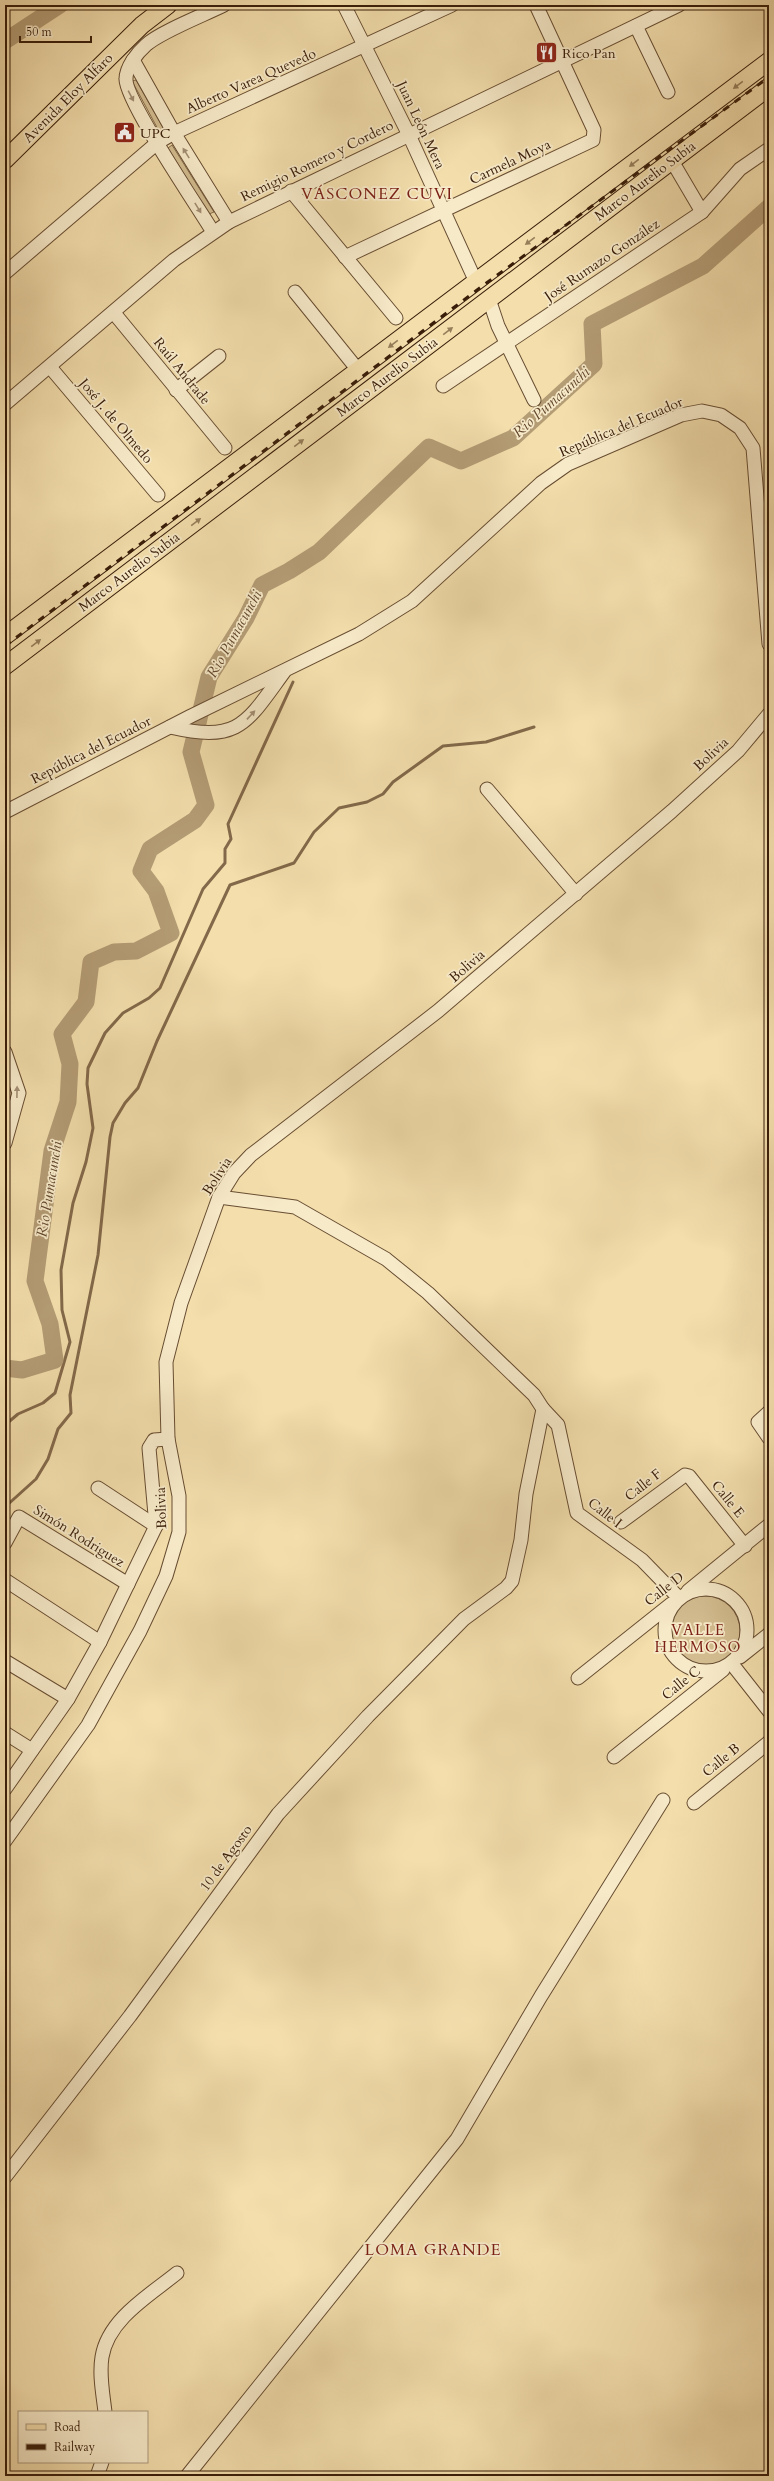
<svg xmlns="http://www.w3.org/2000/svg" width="774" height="2481" font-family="Cardo,serif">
	<rect width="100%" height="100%" fill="#f3deac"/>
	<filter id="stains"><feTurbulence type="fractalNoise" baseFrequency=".005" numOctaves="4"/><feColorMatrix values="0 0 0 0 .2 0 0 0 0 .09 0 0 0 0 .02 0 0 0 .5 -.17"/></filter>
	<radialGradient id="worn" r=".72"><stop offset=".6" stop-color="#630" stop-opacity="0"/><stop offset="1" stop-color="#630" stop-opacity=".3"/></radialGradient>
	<g fill="#d3bd90" stroke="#866d4c">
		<polygon points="136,80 165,131 160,133 132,81"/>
		<polygon points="172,145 214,212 209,214 168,148"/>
		<circle cx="705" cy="1631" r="35"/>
	</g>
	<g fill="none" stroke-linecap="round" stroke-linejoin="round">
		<g stroke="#83694a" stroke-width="3">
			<polyline points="5,1425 18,1414 43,1403 55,1393 70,1342 62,1310 61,1270 73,1203 86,1162 93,1128 87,1084 88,1068 105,1033 123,1013 149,998 160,988 203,889 225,863 225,849 231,839 228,824 293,682"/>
			<polyline points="5,1507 36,1479 48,1459 58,1429 71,1413 70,1395 98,1255 110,1137 113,1123 125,1103 138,1088 157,1041 230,885 294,863 314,832 339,808 367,802 383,794 393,782 443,746 486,742 534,727"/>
		</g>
		<g stroke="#b49c75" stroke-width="17">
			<polyline points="5,41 60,5"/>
			<polyline points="5,1368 22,1370 55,1360 50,1324 35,1281 52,1151 68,1102 70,1064 62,1034 86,1002 91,962 114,952 136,951 171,933 156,891 141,871 150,849 195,820 206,805 191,752 209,677 246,618 262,585 289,571 319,552 429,447 461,461 513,438 594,364 592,324 703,266 769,207"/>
		</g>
		<defs>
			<g id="minor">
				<polyline points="344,5 409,135 476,282"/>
				<polyline points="636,26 668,92"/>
				<polyline points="133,60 174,133 229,222"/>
				<polyline points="672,161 702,212"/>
				<polyline points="291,191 396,318"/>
				<path d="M213,232c-15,-25 -88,-132 -87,-153 0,-12 11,-26 20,-34 14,-13 58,-30 78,-40"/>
				<polyline points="345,257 593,140 594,130 536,5"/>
				<polyline points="5,273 157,143 174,133 452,5"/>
				<polyline points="295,292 358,370"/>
				<polyline points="489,299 498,326 534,400"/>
				<polyline points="114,313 225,448"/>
				<polyline points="50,367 158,495"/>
				<polyline points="443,386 702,212 740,169 769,149"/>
				<polyline points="176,390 219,356"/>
				<polyline points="5,404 174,260 229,222 679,5"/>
				<path d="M170,727c69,16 76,-3 114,-55"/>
				<polyline points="487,789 576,894"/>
				<polyline points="5,812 191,716 359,634 412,601 541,483 568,464 681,415 702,411 721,415 740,428 753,448 769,644"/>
				<polyline points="5,1052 19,1093 5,1143"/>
				<polyline points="543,1409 558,1425 577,1513 642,1560 679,1598"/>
				<polyline points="769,1412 758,1422 769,1438"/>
				<polyline points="98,1488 156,1526"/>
				<polyline points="621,1522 685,1475 689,1476 745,1546"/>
				<polyline points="5,1543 19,1517 128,1584"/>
				<polyline points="5,1580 100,1642"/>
				<circle cx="706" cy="1630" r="41"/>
				<polyline points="688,1591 769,1525"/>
				<polyline points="740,1657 769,1634"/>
				<polyline points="5,1661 68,1699"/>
				<polyline points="732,1664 769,1711"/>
				<polyline points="578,1678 671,1604"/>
				<polyline points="5,1733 32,1750"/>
				<polyline points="614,1757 723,1670"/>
				<polyline points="5,1789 68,1699 100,1642 156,1526 149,1448 154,1440 168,1439"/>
				<polyline points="694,1803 769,1742"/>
				<polyline points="5,1841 88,1725 140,1631 166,1576 179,1532 179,1496 168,1439 166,1362 181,1303 219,1197 234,1173 251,1155 438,1011 672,811 738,751 769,714"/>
				<polyline points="5,2177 130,2016 278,1814 368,1716 464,1619 506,1588 512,1581 521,1540 526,1494 543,1409 534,1395 428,1293 386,1259 295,1207 219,1197"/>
				<path d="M105,2412c-2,-18 -6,-37 -3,-55 6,-38 48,-62 75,-84"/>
				<polyline points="97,2476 102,2462"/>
				<polyline points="187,2476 457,2139 541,1996 663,1800"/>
			</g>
			<g id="major">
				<polyline points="5,160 142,25 168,5"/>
				<polyline points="5,636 769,61"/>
				<polyline points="5,666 769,87"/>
			</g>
		</defs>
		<use href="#minor" stroke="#684d32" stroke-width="15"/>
		<use href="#major" stroke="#391d09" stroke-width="19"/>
		<use href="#minor" stroke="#f7eac9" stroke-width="13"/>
		<use href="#major" stroke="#f3deac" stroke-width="17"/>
		<polyline stroke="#391d09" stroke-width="3" stroke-dasharray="7 7" stroke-linecap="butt" points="5,646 481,287 769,77"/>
	</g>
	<defs><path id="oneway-solid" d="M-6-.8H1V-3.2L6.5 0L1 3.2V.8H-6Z"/></defs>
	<g fill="#967e5a">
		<use href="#oneway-solid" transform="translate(738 85) rotate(143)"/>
		<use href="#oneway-solid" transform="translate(634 163) rotate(143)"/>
		<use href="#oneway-solid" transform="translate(530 241) rotate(143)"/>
		<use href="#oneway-solid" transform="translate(448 331) rotate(-37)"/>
		<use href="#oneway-solid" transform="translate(393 344) rotate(143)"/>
		<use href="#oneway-solid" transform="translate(299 443) rotate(-37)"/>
		<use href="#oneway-solid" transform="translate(196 522) rotate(-37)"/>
		<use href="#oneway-solid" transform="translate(36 643) rotate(-37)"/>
	</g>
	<g fill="#a28e73">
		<use href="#oneway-solid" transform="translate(131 96) rotate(62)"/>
		<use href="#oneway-solid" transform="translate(186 153) rotate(-122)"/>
		<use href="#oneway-solid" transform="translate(198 208) rotate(58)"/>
		<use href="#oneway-solid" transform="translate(251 715) rotate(-47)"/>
		<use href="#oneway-solid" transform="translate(17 1092) rotate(-89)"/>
	</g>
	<defs>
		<symbol id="restaurant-square" viewBox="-11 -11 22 22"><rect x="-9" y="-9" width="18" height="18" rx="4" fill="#8f2418" stroke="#f7eac9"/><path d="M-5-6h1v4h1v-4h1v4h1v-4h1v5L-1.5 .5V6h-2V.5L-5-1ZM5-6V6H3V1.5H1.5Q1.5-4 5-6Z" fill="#fff"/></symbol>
		<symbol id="civic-square" viewBox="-11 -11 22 22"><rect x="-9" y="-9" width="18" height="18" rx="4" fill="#8f2418" stroke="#f7eac9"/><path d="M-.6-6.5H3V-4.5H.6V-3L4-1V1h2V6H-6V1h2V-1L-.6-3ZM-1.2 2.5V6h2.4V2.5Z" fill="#fff"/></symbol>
	</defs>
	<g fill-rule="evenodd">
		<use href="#restaurant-square" x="534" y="40" width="25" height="25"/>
		<use href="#civic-square" x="112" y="120" width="25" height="25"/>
	</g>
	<g text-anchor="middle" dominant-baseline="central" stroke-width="3.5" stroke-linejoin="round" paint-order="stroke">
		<g font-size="14" fill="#391d09" stroke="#f7eac9" text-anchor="start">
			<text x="562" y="53">Rico Pan</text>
			<text x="140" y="133">UPC</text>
		</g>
		<g font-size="14" fill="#391d09" stroke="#f7eac9">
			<text transform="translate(251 81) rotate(-24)">Alberto Varea Quevedo</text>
			<text transform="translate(68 98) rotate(-45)">Avenida Eloy Alfaro</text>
			<text transform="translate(421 125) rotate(65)">Juan León Mera</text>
			<text transform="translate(317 161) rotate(-26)">Remigio Romero y Cordero</text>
			<text transform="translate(510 162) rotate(-25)">Carmela Moya</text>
			<text transform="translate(645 181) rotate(-37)">Marco Aurelio Subia</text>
			<text transform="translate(602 260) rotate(-34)">José Rumazo González</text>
			<text transform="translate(182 371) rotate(51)">Raúl Andrade</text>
			<text transform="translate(387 377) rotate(-37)">Marco Aurelio Subia</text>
			<text transform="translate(116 421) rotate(50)">José J. de Olmedo</text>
			<text transform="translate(621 427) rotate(-23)">República del Ecuador</text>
			<text transform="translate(129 572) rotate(-37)">Marco Aurelio Subia</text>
			<text transform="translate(91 750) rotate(-27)">República del Ecuador</text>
			<text transform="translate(711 754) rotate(-43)">Bolivia</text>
			<text transform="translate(467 966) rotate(-41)">Bolivia</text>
			<text transform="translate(217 1176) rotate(-57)">Bolivia</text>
			<text transform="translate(643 1485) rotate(-38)">Calle F</text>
			<text transform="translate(728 1499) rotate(51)">Calle E</text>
			<text transform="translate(161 1508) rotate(-92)">Bolivia</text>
			<text transform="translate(605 1513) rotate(38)">Calle I</text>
			<text transform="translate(79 1536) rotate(32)">Simón Rodriguez</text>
			<text transform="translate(664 1589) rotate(-38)">Calle D</text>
			<text transform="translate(681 1683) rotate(-39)">Calle C</text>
			<text transform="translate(721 1760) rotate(-39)">Calle B</text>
			<text transform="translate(226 1858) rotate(-54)">10 de Agosto</text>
		</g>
		<g font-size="15" font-style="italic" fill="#64492f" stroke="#f7eac9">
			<text transform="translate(551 402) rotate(-42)">Rio Pumacunchi</text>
			<text transform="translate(234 634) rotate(-61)">Rio Pumacunchi</text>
			<text transform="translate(49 1189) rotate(-81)">Rio Pumacunchi</text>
		</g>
		<g font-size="15" letter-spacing="1" fill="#7a1f14" stroke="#f7eac9">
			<text x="698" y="1630">VALLE<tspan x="698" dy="17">HERMOSO</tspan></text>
		</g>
		<g font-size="16" letter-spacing="1" fill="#7a1f14" stroke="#f7eac9">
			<text x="377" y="194">VÁSCONEZ CUVI</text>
			<text x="433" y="2250">LOMA GRANDE</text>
		</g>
	</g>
	<rect width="774" height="2481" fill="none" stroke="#f3deac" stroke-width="20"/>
	<rect x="6" y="6" width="762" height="2469" fill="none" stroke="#391d09" stroke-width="2"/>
	<rect x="10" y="10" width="754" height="2461" fill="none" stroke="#391d09"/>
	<rect x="18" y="2411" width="130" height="52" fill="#f7eac9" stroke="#ab987c"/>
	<rect x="26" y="2424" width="20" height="6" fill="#f3deac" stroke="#ab987c"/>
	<text x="54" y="2431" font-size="12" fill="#391d09">Road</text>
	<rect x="26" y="2444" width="20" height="6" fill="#391d09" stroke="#ab987c"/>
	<text x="54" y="2451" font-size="12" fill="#391d09">Railway</text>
	<path d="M20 36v6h71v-6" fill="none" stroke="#391d09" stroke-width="2"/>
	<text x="26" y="36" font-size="12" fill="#391d09" stroke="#f7eac9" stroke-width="3" paint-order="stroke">50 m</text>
	<rect width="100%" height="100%" filter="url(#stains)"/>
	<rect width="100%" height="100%" fill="url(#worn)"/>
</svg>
